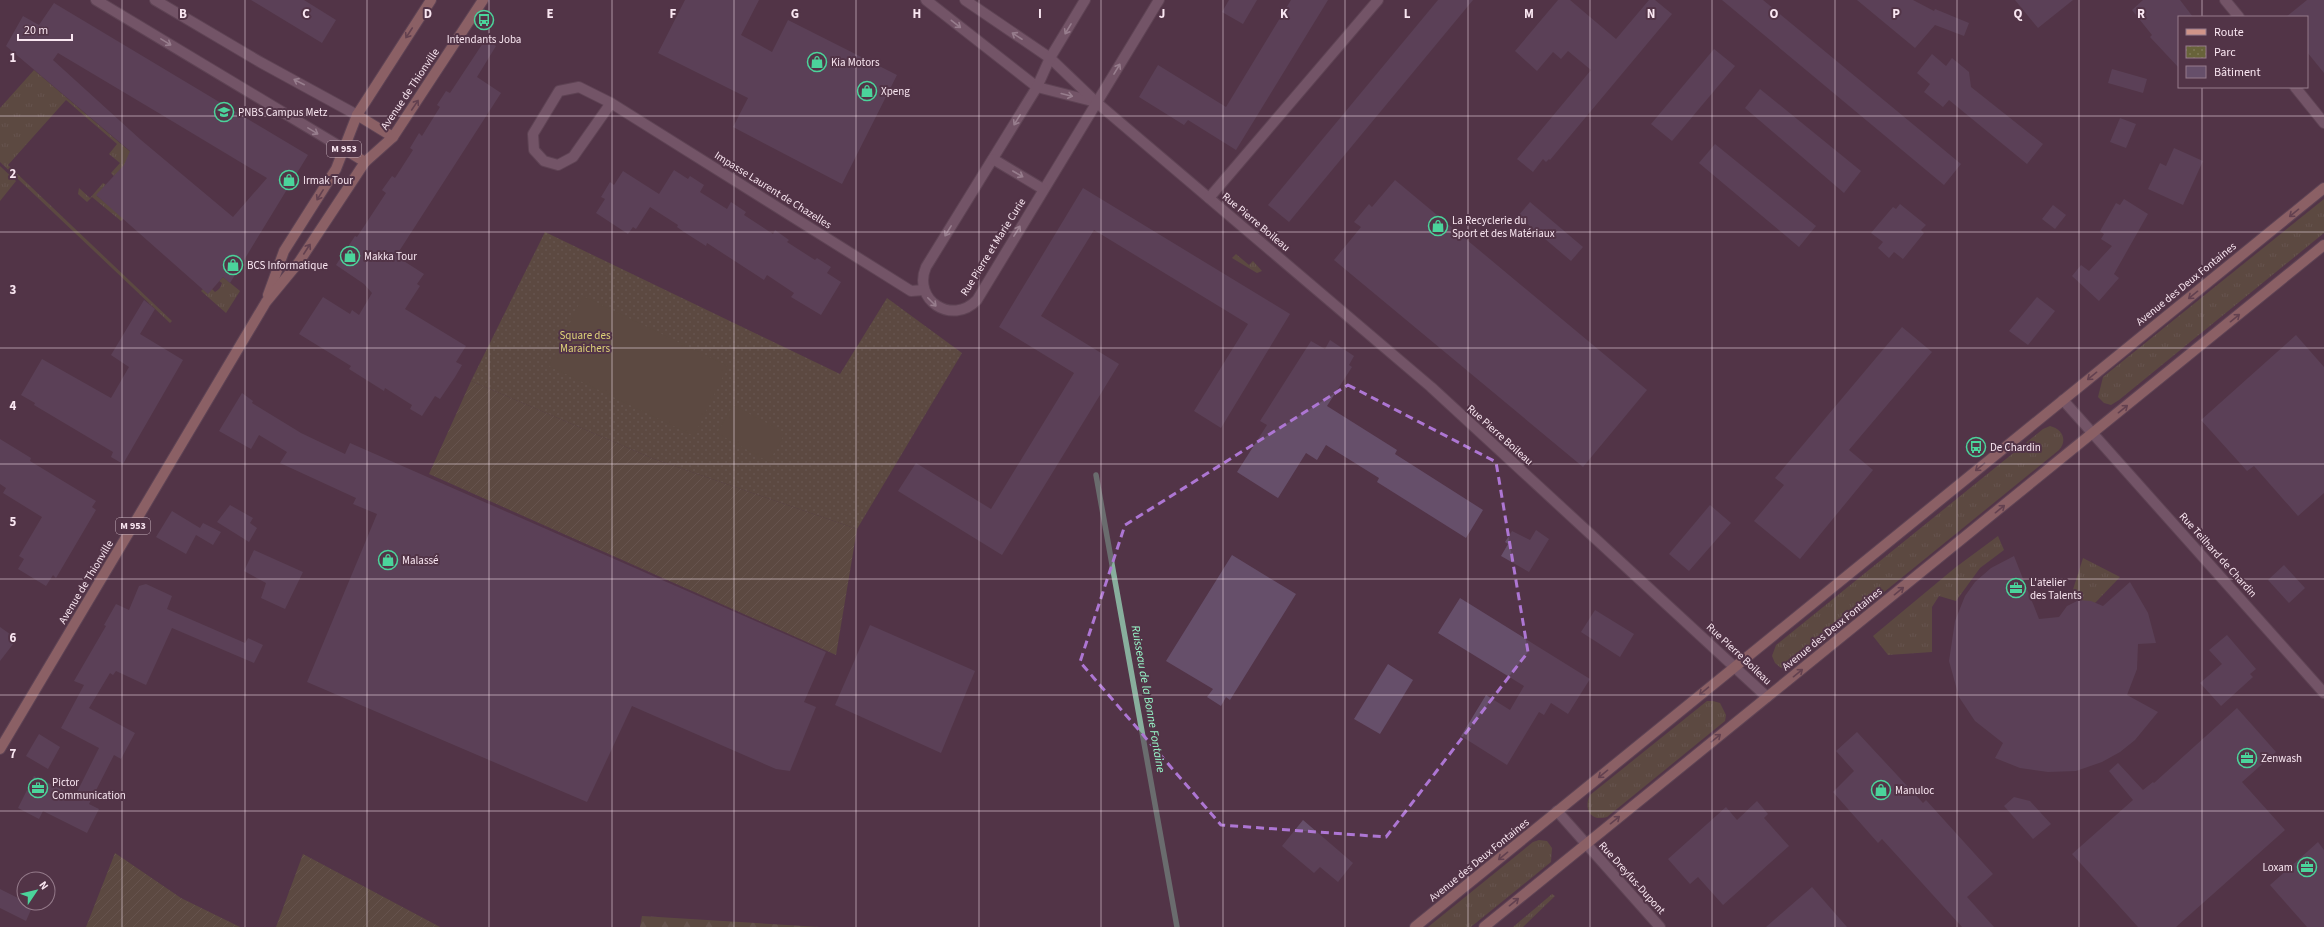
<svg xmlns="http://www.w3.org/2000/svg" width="2324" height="927" font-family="'Source Sans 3',sans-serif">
	<defs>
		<pattern id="grass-tufts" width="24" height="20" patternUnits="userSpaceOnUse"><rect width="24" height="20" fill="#68633a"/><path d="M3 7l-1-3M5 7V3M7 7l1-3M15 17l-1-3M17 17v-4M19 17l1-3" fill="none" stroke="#7e7957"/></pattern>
		<pattern id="forest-firs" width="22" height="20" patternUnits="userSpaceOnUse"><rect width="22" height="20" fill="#68633a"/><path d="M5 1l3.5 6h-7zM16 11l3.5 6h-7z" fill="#7e7957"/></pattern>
		<pattern id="park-dots" width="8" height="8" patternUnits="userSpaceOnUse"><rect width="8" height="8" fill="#68633a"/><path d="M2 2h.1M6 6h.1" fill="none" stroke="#7e7957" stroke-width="1.8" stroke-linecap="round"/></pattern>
		<pattern id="garden-furrows" width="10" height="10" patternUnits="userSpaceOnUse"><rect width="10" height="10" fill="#68633a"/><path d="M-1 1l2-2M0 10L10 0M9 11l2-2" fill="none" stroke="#7e7957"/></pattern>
	</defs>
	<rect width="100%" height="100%" fill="#523447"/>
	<g fill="url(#grass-tufts)">
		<polygon points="34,70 233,239 114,176 111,173 120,163 109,154 117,144 66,100 8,165 172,321 170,323 0,162 0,108"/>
		<polygon points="0,166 16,181 0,201"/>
		<polygon points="103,183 106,185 97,196 124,218 121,221 92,197 87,202 78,194 79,188 90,198"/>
		<polygon points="2324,199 2324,233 2119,400 2111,405 2104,403 2098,397 2103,377"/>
		<polygon points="1236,254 1249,265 1253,261 1262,271 1257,273 1232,258"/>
		<path d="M223,277l17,14 -14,22 -25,-22 2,-2h9l3,3c4,-2 6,-5 7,-9l-3,-2z"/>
		<path d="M2050,426c12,3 18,14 9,24l-266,216 -12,2 -6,-5 -3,-7 4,-11 267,-216z"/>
		<polygon points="1998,536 2004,550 1980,568 1956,601 1939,596 1932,607 1932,652 1888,655 1873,636 1956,567"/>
		<polygon points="2083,558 2120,577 2095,603 2070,599"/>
		<path d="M1707,701h6l7,2 6,12 -1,6 -118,96c-16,5 -24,-8 -17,-22z"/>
		<polygon points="1539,840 1547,841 1552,848 1551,862 1471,927 1428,927 1533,842"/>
		<polygon points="1552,894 1555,896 1523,927 1513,927"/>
	</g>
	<polygon fill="url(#forest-firs)" points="642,916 820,927 640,927"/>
	<polygon fill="url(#park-dots)" points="545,232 840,374 887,298 962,353 857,529 654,459 471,381"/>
	<g fill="url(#garden-furrows)">
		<polygon points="471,381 654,459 857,529 836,655 429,474"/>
		<polygon points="115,853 181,898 240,927 86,927"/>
		<polygon points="303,854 440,927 276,927"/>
	</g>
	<g fill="#68633a">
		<polygon points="583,296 728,366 694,436 549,366"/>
		<polygon points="733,405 785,433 769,462 717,433"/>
	</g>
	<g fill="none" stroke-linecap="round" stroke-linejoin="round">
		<polyline stroke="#88af9d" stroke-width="5.5" points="1096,475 1177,927"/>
	</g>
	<g fill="#664f6a" fill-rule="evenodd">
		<polygon points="251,0 304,0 336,20 322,43"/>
		<polygon points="685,0 759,0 741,35 772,52 788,20 897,75 842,184 733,127 748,98 658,53"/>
		<polygon points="1229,0 1257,0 1243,24 1222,12"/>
		<polygon points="1291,0 1328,0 1236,150 1188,120 1184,125 1139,97 1158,65 1226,107"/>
		<polygon points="1438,0 1473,0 1289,222 1268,205"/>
		<polygon points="1558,0 1570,0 1616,39 1649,0 1655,0 1672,14 1550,160 1549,159 1546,162 1543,159 1533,172 1517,159 1591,70 1568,51 1561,59 1553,52 1537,71 1515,51"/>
		<polygon points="1722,0 1763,0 1961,164 1944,185"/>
		<polygon points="1857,0 1913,0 1934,11 1935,9 1969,23 1964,36 1935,25 1915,48"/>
		<polygon points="2015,0 2073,0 2038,28"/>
		<polygon points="2143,0 2180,0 2193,17 2179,17 2179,68 2150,37 2152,35 2132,10"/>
		<polygon points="2307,0 2324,0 2324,73 2307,52 2307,17 2286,17"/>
		<path d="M54,3l254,152 -78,128 -7,-6 -15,17 -112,-99 28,-30 6,-14 -124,-105 17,-30 16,9zM58,53l104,62 105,63 -34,39 -92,-77 -88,-80z"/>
		<polygon points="485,40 496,46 477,77 501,93 396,256 424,274 417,284 420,286 405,309 466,346 456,362 462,365 455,377 440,399 435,396 422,416 410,409 412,405 385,388 384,391 349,369 351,366 299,334 323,297 350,314 352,310 359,315 372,293 364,284 336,265 355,236 357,237 386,193 382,190 392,176 395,178 413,150 410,148 419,133 422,136 440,107 437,105 446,91 450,93"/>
		<polygon points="1714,49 1735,66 1672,141 1651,124"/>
		<polygon points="1932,54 1946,66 1952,58 1969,72 1971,87 2043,144 2027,164 1949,100 1943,107 1924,92 1930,84 1917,73"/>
		<polygon points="2112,69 2147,79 2143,93 2108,83"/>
		<polygon points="1760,89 1861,171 1844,193 1745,108"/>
		<polygon points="2120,118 2136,124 2126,148 2110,142"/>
		<polygon points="1715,144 1816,226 1799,247 1699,163"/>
		<polygon points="2174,148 2203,161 2183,205 2148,189 2160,163 2166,166"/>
		<polygon points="674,170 688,179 690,176 704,185 700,192 727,209 731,202 746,212 744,215 773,234 775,230 789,240 787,242 815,260 817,258 831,267 827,273 841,282 821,315 791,297 794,293 767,275 764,280 707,243 706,246 684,232 677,227 678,225 650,207 636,229 633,227 628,234 596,213 605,199 601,197 610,182 614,185 623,171 659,194"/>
		<polygon points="1395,180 1647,390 1583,467 1334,260 1361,227 1354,222 1369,204 1372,207"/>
		<polygon points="1083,188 1290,314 1221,428 1194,411 1248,324 1094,230 1041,316 1119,364 1002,555 898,491 916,463 991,509 1074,373 999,327"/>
		<polygon points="2124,199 2148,214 2114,274 2119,278 2099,301 2072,276 2081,265 2089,271 2112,246 2101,239 2104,234 2100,231 2116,203 2120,205"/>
		<polygon points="1530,202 1583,247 1571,261 1518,216"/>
		<polygon points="1900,204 1926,225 1921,230 1924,233 1903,259 1894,252 1889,258 1878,248 1883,242 1871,233 1893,207 1896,209"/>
		<polygon points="2053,205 2066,215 2055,229 2042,219"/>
		<polygon points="2037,297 2055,311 2028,345 2009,331"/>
		<polygon points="144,300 155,309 140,334 183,360 123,464 111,457 113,452 34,405 35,403 21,395 42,359 111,398 129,367 111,355"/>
		<polygon points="1902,327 1932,352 1849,450 1873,470 1800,559 1754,521 1784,485 1775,478"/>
		<polygon points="2296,335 2324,367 2324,493 2298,516 2254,466 2247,471 2201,420"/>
		<polygon points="1330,340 1354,356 1349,365 1352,367 1327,406 1397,450 1395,454 1483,510 1466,538 1377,482 1379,478 1326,445 1317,460 1306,453 1278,498 1237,472 1267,425 1260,421 1311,341 1325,349"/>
		<polygon points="242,393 253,401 252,403 301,433 345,454 350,443 826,652 804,702 816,707 790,771 776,769 632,706 587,802 307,682 377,514 353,504 356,498 280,463 287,452 259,435 251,449 219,431"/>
		<polygon points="0,439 31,458 30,461 96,501 92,507 96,510 56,578 53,575 46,586 18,569 24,559 19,556 42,517 3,493 6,488 0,484"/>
		<polygon points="230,505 253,518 250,523 257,528 249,542 217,522"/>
		<polygon points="1710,505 1731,523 1689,571 1669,554"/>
		<polygon points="172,511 200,528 203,523 221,532 213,545 196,535 186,554 156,537"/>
		<polygon points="1536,530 1549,539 1529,572 1501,556 1508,544 1505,542 1512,531 1530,540"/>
		<polygon points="254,550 303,572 285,609 261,598 266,583 244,571"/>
		<polygon points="1232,555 1296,594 1230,700 1226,697 1221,706 1207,697 1213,689 1166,661"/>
		<polygon points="2014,556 2039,619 2059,617 2067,606 2079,600 2091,601 2103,606 2130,582 2148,613 2156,643 2138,644 2137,669 2127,695 2158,712 2135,740 2120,752 2102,762 2076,771 2048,772 2020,768 1995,758 2003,743 1975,721 1959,697 1949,661 1955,621 1965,596 1975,582 1991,568"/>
		<polygon points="2284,565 2305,588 2289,603 2268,580"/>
		<polygon points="146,584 172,596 167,609 245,643 248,638 263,645 254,663 172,628 146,685 116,671 113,675 110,673 89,708 135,733 121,759 114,755 89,804 99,809 87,833 43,811 39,819 18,808 34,776 75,796 99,748 61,728 84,685 74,681 106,626 104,625 116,604 129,610 139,586"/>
		<polygon points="1460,598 1590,679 1568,714 1551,703 1544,715 1539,712 1507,765 1461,736 1486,695 1510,710 1524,686 1438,633"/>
		<polygon points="1595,610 1634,634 1620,657 1581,632"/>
		<polygon points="870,625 975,671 941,753 835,705"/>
		<polygon points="0,627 17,639 0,661"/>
		<polygon points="2227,635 2256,669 2250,674 2253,677 2221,706 2200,683 2222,664 2209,650"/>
		<polygon points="1388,664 1413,680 1380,734 1354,719"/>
		<polygon points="2237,708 2276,752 2242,782 2285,830 2176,927 2138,927 2072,854 2133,800 2109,771 2118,763 2143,790 2153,782 2154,783"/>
		<polygon points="1857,732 1923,803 1926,800 1993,874 1967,897 1994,927 1962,927 1882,839 1878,843 1833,792 1854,771 1836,751"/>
		<polygon points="39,734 60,747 48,769 26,756"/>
		<polygon points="2014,797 2030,801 2051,824 2033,839 2004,806"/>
		<polygon points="1757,801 1768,814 1764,818 1789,846 1723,905 1698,877 1690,884 1668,859 1726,807 1737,820"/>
		<polygon points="1303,820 1353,863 1338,882 1320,867 1314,873 1282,846"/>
		<polygon points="2318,842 2324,850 2324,927 2307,927 2270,885"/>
		<polygon points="1812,887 1847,927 1766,927"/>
		<polygon points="0,889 24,901 24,903 33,905 26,921 0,908"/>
	</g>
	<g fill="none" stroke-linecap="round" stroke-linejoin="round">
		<defs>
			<g id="street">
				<polyline points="96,0 344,149"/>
				<polyline points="155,0 260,62 357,115"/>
				<polyline points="926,0 1037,87 1096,102"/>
				<polyline points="965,0 1050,58 1096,102 1431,387 1767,697"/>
				<path d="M1085,0l-35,58 -13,29 -111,180c-14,33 26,59 51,33l182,-300"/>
				<polyline points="2225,0 2239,17"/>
				<polyline points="2295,87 2324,123"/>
				<polyline points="611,103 573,157 558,165 544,161 534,150 533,134 559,91 579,87 611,103 911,291 924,290"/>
				<polyline points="993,159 1043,189"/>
				<polyline points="1209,198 1378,0"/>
				<polyline points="2063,400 2324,693"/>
				<polyline points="1557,811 1660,927"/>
			</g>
			<g id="primary">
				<polyline points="357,115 393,137"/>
				<polyline points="344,149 365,162"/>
				<polyline points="268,295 284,251 336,169 357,115 431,0"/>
				<polyline points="0,749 266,302 299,262 365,162 393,137 483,0"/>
				<polyline points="1415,927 2324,188"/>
				<polyline points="1484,927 2324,245"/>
			</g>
		</defs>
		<use href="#street" stroke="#6d5464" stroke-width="12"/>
		<use href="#primary" stroke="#6d5464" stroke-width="12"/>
		<use href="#street" stroke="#9c7a8e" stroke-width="10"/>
		<use href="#primary" stroke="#d09489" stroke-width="10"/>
	</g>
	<defs><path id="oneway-shaft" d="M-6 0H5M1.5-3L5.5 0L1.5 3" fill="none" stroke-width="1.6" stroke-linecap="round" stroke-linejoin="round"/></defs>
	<g stroke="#ebd6e2">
		<use href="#oneway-shaft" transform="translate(956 24) rotate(38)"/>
		<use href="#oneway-shaft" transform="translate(1068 29) rotate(121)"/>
		<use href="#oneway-shaft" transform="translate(1017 36) rotate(-147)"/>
		<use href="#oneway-shaft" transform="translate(166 42) rotate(31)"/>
		<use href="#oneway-shaft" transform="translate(1117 69) rotate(-59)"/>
		<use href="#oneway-shaft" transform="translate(299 82) rotate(-153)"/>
		<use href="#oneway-shaft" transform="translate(1067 95) rotate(14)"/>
		<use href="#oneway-shaft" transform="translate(1017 120) rotate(122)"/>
		<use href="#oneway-shaft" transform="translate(313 131) rotate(31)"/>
		<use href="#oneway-shaft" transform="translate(1018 174) rotate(30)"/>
		<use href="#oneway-shaft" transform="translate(948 231) rotate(122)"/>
		<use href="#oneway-shaft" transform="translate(1017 231) rotate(-58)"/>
		<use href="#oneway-shaft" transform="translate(932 302) rotate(45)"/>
	</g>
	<g stroke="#78515b">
		<use href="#oneway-shaft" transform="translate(409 33) rotate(123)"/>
		<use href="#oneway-shaft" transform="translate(415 105) rotate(-56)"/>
		<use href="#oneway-shaft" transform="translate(320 195) rotate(122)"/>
		<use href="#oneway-shaft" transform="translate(2294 213) rotate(141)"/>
		<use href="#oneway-shaft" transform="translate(307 249) rotate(-57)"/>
		<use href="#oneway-shaft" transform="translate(2193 295) rotate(141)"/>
		<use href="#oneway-shaft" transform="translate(2235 318) rotate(-39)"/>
		<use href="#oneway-shaft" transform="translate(2092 376) rotate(141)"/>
		<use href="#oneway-shaft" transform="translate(2123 409) rotate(-39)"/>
		<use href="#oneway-shaft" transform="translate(1980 467) rotate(141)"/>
		<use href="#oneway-shaft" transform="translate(2000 509) rotate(-39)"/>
		<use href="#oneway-shaft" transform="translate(1899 591) rotate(-39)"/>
		<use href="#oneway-shaft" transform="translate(1798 673) rotate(-39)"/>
		<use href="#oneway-shaft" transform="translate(1704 691) rotate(140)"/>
		<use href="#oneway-shaft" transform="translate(1716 738) rotate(-39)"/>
		<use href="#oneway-shaft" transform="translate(1603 774) rotate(141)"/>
		<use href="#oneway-shaft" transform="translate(1615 820) rotate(-39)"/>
		<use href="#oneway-shaft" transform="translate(1503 856) rotate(141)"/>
		<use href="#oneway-shaft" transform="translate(1514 902) rotate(-39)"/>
	</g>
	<path d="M0 0H2324V927H0ZM1348,385l148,77 32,190 -142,185 -165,-12 -141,-163 45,-137z" fill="#523447" fill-opacity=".55" fill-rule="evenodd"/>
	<path fill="none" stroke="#ad76d3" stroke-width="3" stroke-dasharray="8 5" stroke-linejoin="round" d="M1348,385l148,77 32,190 -142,185 -165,-12 -141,-163 45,-137z"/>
	<path fill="none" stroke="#f9e6f1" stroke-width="1" stroke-opacity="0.55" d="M122,0v927M245,0v927M367,0v927M489,0v927M612,0v927M734,0v927M856,0v927M979,0v927M1101,0v927M1223,0v927M1345,0v927M1468,0v927M1590,0v927M1712,0v927M1835,0v927M1957,0v927M2079,0v927M2202,0v17M2202,87v840M0,116h2324M0,232h2324M0,348h2324M0,464h2324M0,579h2324M0,695h2324M0,811h2324"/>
	<defs>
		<symbol id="bus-ring" viewBox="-11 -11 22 22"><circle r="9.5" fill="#523447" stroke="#4bd49b" stroke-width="1.5"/><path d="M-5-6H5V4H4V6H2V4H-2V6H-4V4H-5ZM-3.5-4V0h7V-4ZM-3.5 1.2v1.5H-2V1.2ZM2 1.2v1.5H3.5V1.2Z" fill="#4bd49b"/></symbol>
		<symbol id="shop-ring" viewBox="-11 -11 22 22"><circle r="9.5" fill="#523447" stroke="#4bd49b" stroke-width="1.5"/><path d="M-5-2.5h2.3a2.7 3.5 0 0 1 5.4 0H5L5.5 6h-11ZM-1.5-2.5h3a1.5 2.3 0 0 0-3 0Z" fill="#4bd49b"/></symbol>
		<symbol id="university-ring" viewBox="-11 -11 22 22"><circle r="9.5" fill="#523447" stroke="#4bd49b" stroke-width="1.5"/><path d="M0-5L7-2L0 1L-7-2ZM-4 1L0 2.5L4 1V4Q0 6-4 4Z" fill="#4bd49b"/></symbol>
		<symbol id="office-ring" viewBox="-11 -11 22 22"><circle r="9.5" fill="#523447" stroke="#4bd49b" stroke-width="1.5"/><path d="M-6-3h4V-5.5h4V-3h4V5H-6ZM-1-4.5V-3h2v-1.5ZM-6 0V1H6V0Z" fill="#4bd49b"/></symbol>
	</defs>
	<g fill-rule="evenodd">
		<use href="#bus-ring" x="473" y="9" width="22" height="22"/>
		<use href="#shop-ring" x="806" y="51" width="22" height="22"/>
		<use href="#shop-ring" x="856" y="80" width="22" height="22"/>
		<use href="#university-ring" x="213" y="101" width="22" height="22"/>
		<use href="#shop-ring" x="278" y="169" width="22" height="22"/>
		<use href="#shop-ring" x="1427" y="215" width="22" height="22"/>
		<use href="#shop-ring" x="339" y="245" width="22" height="22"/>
		<use href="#shop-ring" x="222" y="254" width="22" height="22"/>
		<use href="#bus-ring" x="1965" y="436" width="22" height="22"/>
		<use href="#shop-ring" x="377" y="549" width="22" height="22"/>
		<use href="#office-ring" x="2005" y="577" width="22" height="22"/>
		<use href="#office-ring" x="2236" y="747" width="22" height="22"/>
		<use href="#office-ring" x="27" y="777" width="22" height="22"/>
		<use href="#shop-ring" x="1870" y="779" width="22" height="22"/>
		<use href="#office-ring" x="2296" y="856" width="22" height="22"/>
	</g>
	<g text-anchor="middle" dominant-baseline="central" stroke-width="4" stroke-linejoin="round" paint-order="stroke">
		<g fill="#523447" stroke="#c7b1be" stroke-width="1">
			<rect x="327" y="141" width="34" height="16" rx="3"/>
			<rect x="116" y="518" width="34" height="16" rx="3"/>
		</g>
		<g font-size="10" font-weight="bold" fill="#f9e6f1">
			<text x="344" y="149">M 953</text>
			<text x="133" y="526">M 953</text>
		</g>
		<g font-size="11" fill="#f9e6f1" stroke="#523447" text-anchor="start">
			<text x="484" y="39" text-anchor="middle">Intendants Joba</text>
			<text x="831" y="62">Kia Motors</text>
			<text x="881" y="91">Xpeng</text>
			<text x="238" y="112">PNBS Campus Metz</text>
			<text x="303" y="180">Irmak Tour</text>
			<text x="1452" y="220">La Recyclerie du<tspan x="1452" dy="13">Sport et des Matériaux</tspan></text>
			<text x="364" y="256">Makka Tour</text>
			<text x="247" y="265">BCS Informatique</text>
			<text x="1990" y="447">De Chardin</text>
			<text x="402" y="560">Malassé</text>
			<text x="2030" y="582">L'atelier<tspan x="2030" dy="13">des Talents</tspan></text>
			<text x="2261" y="758">Zenwash</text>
			<text x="52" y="782">Pictor<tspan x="52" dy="13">Communication</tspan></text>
			<text x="1895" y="790">Manuloc</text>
			<text x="2293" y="867" text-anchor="end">Loxam</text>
		</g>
		<g font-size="11" fill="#f9e6f1" stroke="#523447">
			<text transform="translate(410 89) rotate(-56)">Avenue de Thionville</text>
			<text transform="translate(773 190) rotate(32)">Impasse Laurent de Chazelles</text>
			<text transform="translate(1256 222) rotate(40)">Rue Pierre Boileau</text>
			<text transform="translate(993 247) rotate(-58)">Rue Pierre et Marie Curie</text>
			<text transform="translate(2186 284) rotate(-39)">Avenue des Deux Fontaines</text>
			<text transform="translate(1500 435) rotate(42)">Rue Pierre Boileau</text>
			<text transform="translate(2218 555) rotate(48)">Rue Teilhard de Chardin</text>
			<text transform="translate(86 582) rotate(-59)">Avenue de Thionville</text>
			<text transform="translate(1832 629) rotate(-39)">Avenue des Deux Fontaines</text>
			<text transform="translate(1739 654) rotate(43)">Rue Pierre Boileau</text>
			<text transform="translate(1479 860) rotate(-39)">Avenue des Deux Fontaines</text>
			<text transform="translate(1632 878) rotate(48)">Rue Dreyfus-Dupont</text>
		</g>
		<g font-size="11" fill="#ddd278" stroke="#523447">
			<text x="585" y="335">Square des<tspan x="585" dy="13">Maraichers</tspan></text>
		</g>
		<g font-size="12" font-style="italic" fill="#98f8ca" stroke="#523447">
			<text transform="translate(1148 699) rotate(80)">Ruisseau de la Bonne Fontaine</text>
		</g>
	</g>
	<g font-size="13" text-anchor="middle" font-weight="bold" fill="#f9e6f1" stroke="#523447" stroke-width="4" stroke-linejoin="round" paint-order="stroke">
		<text x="183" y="18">B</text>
		<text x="306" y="18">C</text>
		<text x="428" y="18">D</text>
		<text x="550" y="18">E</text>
		<text x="673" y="18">F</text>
		<text x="795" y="18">G</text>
		<text x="917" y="18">H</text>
		<text x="1040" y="18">I</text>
		<text x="1162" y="18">J</text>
		<text x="1284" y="18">K</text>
		<text x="1407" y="18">L</text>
		<text x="1529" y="18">M</text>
		<text x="1651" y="18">N</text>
		<text x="1774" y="18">O</text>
		<text x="1896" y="18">P</text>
		<text x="2018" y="18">Q</text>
		<text x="2141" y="18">R</text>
		<text x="13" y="62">1</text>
		<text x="13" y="178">2</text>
		<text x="13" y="294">3</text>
		<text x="13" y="410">4</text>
		<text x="13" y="526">5</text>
		<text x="13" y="642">6</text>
		<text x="13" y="758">7</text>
	</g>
	<rect x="2178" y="16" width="130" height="72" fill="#523447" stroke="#957b8b"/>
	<rect x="2186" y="29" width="20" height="6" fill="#d09489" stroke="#957b8b"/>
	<text x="2214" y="36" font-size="12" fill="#f9e6f1">Route</text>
	<rect x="2186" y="46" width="20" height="12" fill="url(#park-dots)" stroke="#957b8b"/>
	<text x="2214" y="56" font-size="12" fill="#f9e6f1">Parc</text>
	<rect x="2186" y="66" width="20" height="12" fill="#664f6a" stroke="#957b8b"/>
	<text x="2214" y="76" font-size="12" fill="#f9e6f1">Bâtiment</text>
	<g transform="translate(36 891) rotate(55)"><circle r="19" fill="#523447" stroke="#957b8b"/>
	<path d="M0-3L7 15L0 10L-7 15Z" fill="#4bd49b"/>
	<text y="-6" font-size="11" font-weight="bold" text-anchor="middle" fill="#f9e6f1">N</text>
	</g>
	<path d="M18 34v6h54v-6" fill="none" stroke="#f9e6f1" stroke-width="2"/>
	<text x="24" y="34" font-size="12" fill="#f9e6f1" stroke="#523447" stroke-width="3" paint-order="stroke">20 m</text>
</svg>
